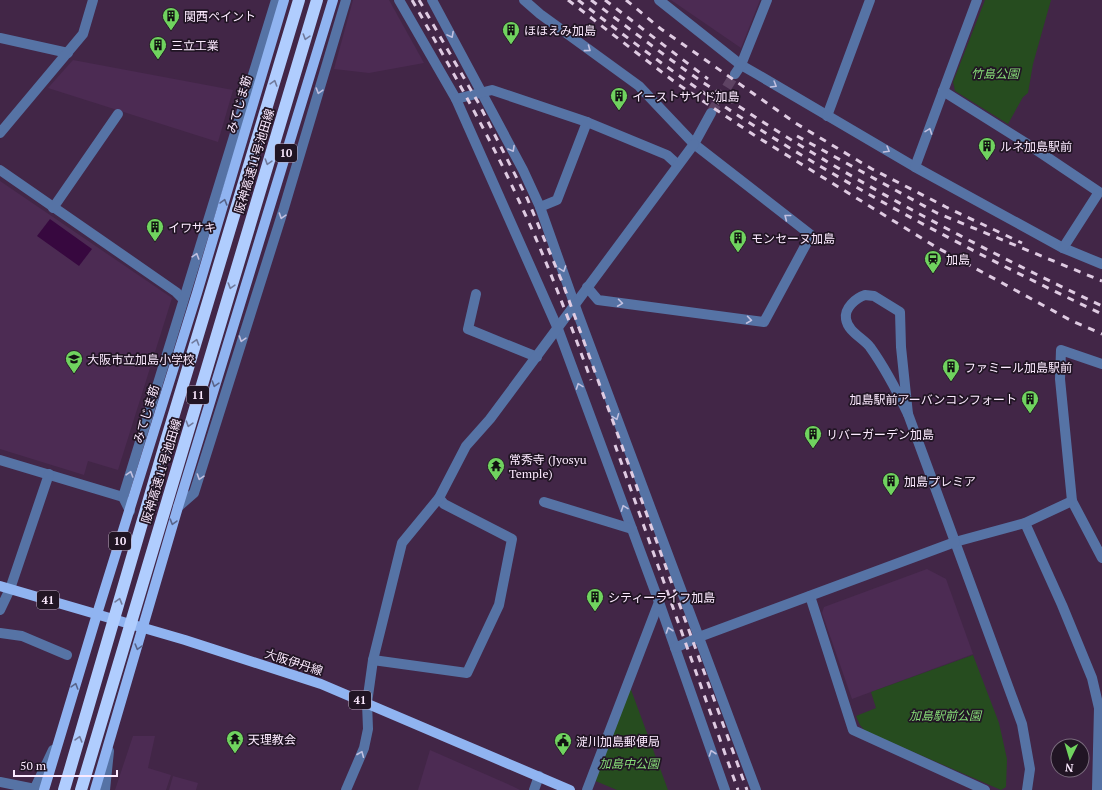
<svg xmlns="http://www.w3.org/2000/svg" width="1102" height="790" font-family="'PT Serif','Noto Sans JP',serif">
	<rect width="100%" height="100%" fill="#422647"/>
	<g fill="#4c2b53">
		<polygon points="353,0 389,0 424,63 369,73 334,69"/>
		<polygon points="671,0 760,0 741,48"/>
		<polygon points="73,60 233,90 218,142 48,88"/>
		<polygon points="0,181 172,298 118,470 88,461 84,475 0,449"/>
		<polygon points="927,569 946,579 973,654 852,699 822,613 824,607"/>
		<polygon points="133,736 155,736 148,768 171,775 166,790 115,790"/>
		<polygon points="430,750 512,786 520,790 418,790"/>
		<polygon points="173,776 198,783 196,790 169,790"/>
	</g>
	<g fill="#264c1f">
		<polygon points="985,0 1051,0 1033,64 1028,93 1023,97 1008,124 955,91 953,82"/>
		<polygon points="973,655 999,723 1007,759 1006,787 1001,790 865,731 860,725 856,716 876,708 871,692"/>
		<polygon points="630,687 668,790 617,790 593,780"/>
	</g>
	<polygon fill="#37083f" points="50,219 92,249 79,266 37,236"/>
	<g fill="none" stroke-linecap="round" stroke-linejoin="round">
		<polyline stroke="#5e4363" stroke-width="10" stroke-dasharray="10 5" stroke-linecap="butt" points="711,113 735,74"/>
		<g stroke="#5673a5" stroke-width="10">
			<polyline points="399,0 456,99 558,329 659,602 725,790"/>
			<polyline points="432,0 523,170 540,207 578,314 756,790"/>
			<polyline points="524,0 540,14 639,86 694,144 811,235 764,322 598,300 587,287"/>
			<polyline points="659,0 741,65 755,73 915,167 1063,248 1102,264"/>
			<polyline points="0,38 68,53"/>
			<polyline points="735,74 741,65 767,0"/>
			<polyline points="943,91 1029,145 1099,192 1063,248"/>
			<polyline points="456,99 492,90 587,122 667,155 678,165"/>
			<polyline points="827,116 870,0"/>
			<polyline points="0,133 83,34 93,0"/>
			<polyline points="694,144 711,113"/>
			<polyline points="915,167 977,0"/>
			<polyline points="0,170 176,292 183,299"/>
			<polyline points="540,207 557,200 587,122"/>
			<polyline points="53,208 118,114"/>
			<polyline points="476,294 468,329 537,357"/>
			<path d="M865,295l9,1 26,16 1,35 7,67c-11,-23 -23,-46 -38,-67 -7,-9 -22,-15 -24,-28 -2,-11 10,-21 19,-24z"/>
			<polyline points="0,460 123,497"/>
			<polyline points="1072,501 1102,558"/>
			<polyline points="544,502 632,529"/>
			<polyline points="178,507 194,493 284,208 346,0"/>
			<polyline points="130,511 123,497 276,0"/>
			<polyline points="1025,523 1062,605 1092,678 1099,708 1097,790"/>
			<polyline points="955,542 1025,523 1072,501 1060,379 1061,350 1102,364"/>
			<polyline points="810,596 853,730 985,790"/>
			<polyline points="0,610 10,589 49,474"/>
			<polyline points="0,633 22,636 67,655"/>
			<polyline points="675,648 699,637"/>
			<polyline points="0,782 35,789"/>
			<polyline points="346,790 364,748 368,729 367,703 373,660 467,673 499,605 512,539 444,504 439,498"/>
			<polyline points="534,790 539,776"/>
			<polyline points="587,790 659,602"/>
		</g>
		<g stroke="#5673a5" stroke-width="10">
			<polyline points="908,414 1022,724 1030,769 1027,790"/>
			<polyline points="699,637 955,542"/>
			<polyline points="373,660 402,543 439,498 466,446 490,419 694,144"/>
			<polyline points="34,790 53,750"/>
			<polyline points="105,790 109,751"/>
		</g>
		<g stroke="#90b4f1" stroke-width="10">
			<polyline points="0,586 185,640 321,684 570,790"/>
			<polyline points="44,790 97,614 197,293 284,0"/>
			<polyline points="95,790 178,507 333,0"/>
		</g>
		<g stroke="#dfcbe2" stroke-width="3" stroke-dasharray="7 7" stroke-linecap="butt">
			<path d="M412,0c38,67 76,133 108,203 27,58 49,117 71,177"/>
			<polyline points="419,0 479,104 527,198 563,284 747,790"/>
			<polyline points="568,0 676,83 754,135 936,247 1072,321 1102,334"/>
			<path d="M578,0c43,33 86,66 132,97 124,83 257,153 392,217"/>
			<path d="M591,0c42,31 82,63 125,91 122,83 253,152 386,215"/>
			<polyline points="605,0 708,79"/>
			<polyline points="626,0 661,29 797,124 872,169 946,207 1022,243"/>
			<polyline points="797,136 937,213 1102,281"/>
			<polyline points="615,445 738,790"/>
		</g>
		<g stroke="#b0cdfe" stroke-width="12">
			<polyline points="64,790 166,441 299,0"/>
			<polyline points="81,790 317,0"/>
		</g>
	</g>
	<defs><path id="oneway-chevron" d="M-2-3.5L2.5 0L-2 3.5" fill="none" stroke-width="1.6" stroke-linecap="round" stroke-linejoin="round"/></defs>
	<g stroke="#c2c0e0">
		<use href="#oneway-chevron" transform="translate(451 35) rotate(62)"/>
		<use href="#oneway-chevron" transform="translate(588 49) rotate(36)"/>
		<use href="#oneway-chevron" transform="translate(774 85) rotate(31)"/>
		<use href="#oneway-chevron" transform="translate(319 91) rotate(107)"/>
		<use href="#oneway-chevron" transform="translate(929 131) rotate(-70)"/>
		<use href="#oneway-chevron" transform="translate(512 149) rotate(61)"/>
		<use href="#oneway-chevron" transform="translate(887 150) rotate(30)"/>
		<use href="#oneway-chevron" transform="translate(282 216) rotate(108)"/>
		<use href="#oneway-chevron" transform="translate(787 217) rotate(-142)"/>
		<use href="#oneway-chevron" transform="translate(196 256) rotate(-73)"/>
		<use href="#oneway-chevron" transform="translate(563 269) rotate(70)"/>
		<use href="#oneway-chevron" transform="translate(620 303) rotate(8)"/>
		<use href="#oneway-chevron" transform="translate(749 320) rotate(8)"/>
		<use href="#oneway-chevron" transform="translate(242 339) rotate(108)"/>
		<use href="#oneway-chevron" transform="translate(579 386) rotate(-110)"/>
		<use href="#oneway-chevron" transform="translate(616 417) rotate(69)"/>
		<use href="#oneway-chevron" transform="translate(130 474) rotate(-73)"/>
		<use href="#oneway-chevron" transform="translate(200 477) rotate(108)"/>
		<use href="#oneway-chevron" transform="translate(624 508) rotate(-110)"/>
		<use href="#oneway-chevron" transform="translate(669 630) rotate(-109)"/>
		<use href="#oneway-chevron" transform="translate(712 753) rotate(-109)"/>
		<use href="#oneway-chevron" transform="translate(361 754) rotate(-68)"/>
	</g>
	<g stroke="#707a9c">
		<use href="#oneway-chevron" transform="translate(306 37) rotate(107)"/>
		<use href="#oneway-chevron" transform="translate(274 83) rotate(-73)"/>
		<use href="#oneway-chevron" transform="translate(268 162) rotate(107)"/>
		<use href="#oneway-chevron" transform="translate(231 286) rotate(107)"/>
		<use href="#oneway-chevron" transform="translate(196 342) rotate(-73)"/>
		<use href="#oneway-chevron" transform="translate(189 424) rotate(107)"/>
		<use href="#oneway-chevron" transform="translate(119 601) rotate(-74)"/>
		<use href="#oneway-chevron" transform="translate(79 739) rotate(-74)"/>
	</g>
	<g stroke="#58648a">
		<use href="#oneway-chevron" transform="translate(224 202) rotate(-74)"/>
		<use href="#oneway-chevron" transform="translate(215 384) rotate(107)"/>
		<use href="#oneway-chevron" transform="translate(173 522) rotate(106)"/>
		<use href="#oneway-chevron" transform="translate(138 647) rotate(106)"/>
		<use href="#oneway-chevron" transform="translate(75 686) rotate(-73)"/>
	</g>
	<defs>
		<symbol id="building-pin" viewBox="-11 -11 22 30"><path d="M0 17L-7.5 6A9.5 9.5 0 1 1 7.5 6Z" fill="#70d35f" stroke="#211524"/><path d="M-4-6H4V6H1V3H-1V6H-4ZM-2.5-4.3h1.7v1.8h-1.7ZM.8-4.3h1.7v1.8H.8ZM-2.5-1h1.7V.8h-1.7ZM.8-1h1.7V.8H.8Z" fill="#111"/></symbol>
		<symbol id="station-pin" viewBox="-11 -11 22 30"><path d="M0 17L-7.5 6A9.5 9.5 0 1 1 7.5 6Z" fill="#70d35f" stroke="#211524"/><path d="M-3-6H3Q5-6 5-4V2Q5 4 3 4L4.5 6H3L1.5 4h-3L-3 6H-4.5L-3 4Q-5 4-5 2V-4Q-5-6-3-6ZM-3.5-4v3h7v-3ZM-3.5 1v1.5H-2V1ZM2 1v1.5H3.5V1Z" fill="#111"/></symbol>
		<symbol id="school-pin" viewBox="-11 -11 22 30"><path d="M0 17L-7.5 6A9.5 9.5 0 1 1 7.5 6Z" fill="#70d35f" stroke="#211524"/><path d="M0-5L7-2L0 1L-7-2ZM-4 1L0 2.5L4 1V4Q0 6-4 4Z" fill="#111"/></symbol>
		<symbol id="temple-pin" viewBox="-11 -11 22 30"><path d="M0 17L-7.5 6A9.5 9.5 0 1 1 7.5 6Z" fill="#70d35f" stroke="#211524"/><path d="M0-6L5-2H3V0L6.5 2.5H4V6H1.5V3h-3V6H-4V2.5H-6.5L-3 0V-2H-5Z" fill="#111"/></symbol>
		<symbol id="civic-pin" viewBox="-11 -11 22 30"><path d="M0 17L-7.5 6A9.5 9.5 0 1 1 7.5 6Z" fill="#70d35f" stroke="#211524"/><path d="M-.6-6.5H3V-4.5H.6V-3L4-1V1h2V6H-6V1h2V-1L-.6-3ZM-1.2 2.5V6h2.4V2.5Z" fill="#111"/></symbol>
	</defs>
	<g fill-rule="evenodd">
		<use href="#building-pin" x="161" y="6" width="20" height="27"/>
		<use href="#building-pin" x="501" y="20" width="20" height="27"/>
		<use href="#building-pin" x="148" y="35" width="20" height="27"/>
		<use href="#building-pin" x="609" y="86" width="20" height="27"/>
		<use href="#building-pin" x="977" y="136" width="20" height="27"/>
		<use href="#building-pin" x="145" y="217" width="20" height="27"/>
		<use href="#building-pin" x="728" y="228" width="20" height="27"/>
		<use href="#station-pin" x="923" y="249" width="20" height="27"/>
		<use href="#school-pin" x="64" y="349" width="20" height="27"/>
		<use href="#building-pin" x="941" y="357" width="20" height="27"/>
		<use href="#building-pin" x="1020" y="389" width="20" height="27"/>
		<use href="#building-pin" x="803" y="424" width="20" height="27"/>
		<use href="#temple-pin" x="486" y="456" width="20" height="27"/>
		<use href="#building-pin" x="881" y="471" width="20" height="27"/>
		<use href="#building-pin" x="585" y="587" width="20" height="27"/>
		<use href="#temple-pin" x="225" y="729" width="20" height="27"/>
		<use href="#civic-pin" x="553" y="731" width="20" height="27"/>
	</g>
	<g text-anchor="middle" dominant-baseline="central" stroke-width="3.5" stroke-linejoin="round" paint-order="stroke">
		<g fill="#211524" stroke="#baaabd" stroke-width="1">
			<rect x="275" y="144" width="22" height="18" rx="3"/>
			<rect x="187" y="386" width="22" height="18" rx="3"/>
			<rect x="109" y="532" width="22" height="18" rx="3"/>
			<rect x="37" y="591" width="22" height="18" rx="3"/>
			<rect x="349" y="691" width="22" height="18" rx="3"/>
		</g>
		<g font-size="11" font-weight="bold" fill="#fceaff">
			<text x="286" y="153">10</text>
			<text x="198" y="395">11</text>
			<text x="120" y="541">10</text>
			<text x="48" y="600">41</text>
			<text x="360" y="700">41</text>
		</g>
		<g font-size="12" fill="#fceaff" stroke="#211524" text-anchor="start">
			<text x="184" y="16">関西ペイント</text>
			<text x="524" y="30">ほほえみ加島</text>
			<text x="171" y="45">三立工業</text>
			<text x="632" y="96">イーストサイド加島</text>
			<text x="1000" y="146">ルネ加島駅前</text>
			<text x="168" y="227">イワサキ</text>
			<text x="751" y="238">モンセーヌ加島</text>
			<text x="946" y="259">加島</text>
			<text x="87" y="359">大阪市立加島小学校</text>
			<text x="964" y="367">ファミール加島駅前</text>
			<text x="1017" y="399" text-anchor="end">加島駅前アーバンコンフォート</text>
			<text x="826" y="434">リバーガーデン加島</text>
			<text x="509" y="459">常秀寺 (Jyosyu<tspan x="509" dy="14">Temple)</tspan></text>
			<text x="904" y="481">加島プレミア</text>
			<text x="608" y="597">シティーライフ加島</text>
			<text x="248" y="739">天理教会</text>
			<text x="576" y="741">淀川加島郵便局</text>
		</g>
		<g font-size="12" font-style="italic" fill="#86dc77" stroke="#211524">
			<text x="995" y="73">竹島公園</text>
			<text x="945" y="715">加島駅前公園</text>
			<text x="629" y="763">加島中公園</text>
		</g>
		<g font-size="12" fill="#fceaff" stroke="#211524">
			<text transform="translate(239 104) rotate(-74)">みてじま筋</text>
			<text transform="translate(254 161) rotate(-73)">阪神高速11号池田線</text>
			<text transform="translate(146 414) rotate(-73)">みてじま筋</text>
			<text transform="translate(161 471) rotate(-73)">阪神高速11号池田線</text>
			<text transform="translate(294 662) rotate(18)">大阪伊丹線</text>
		</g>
	</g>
	<g transform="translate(1070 758) rotate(185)"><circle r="19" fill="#211524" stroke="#796a7c"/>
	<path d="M0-3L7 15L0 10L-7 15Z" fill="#70d35f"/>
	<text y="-6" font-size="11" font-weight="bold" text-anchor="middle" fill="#fceaff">N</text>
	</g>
	<path d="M14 770v6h103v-6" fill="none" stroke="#fceaff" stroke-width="2"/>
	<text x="20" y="770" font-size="12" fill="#fceaff" stroke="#211524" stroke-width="3" paint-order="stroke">50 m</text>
</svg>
